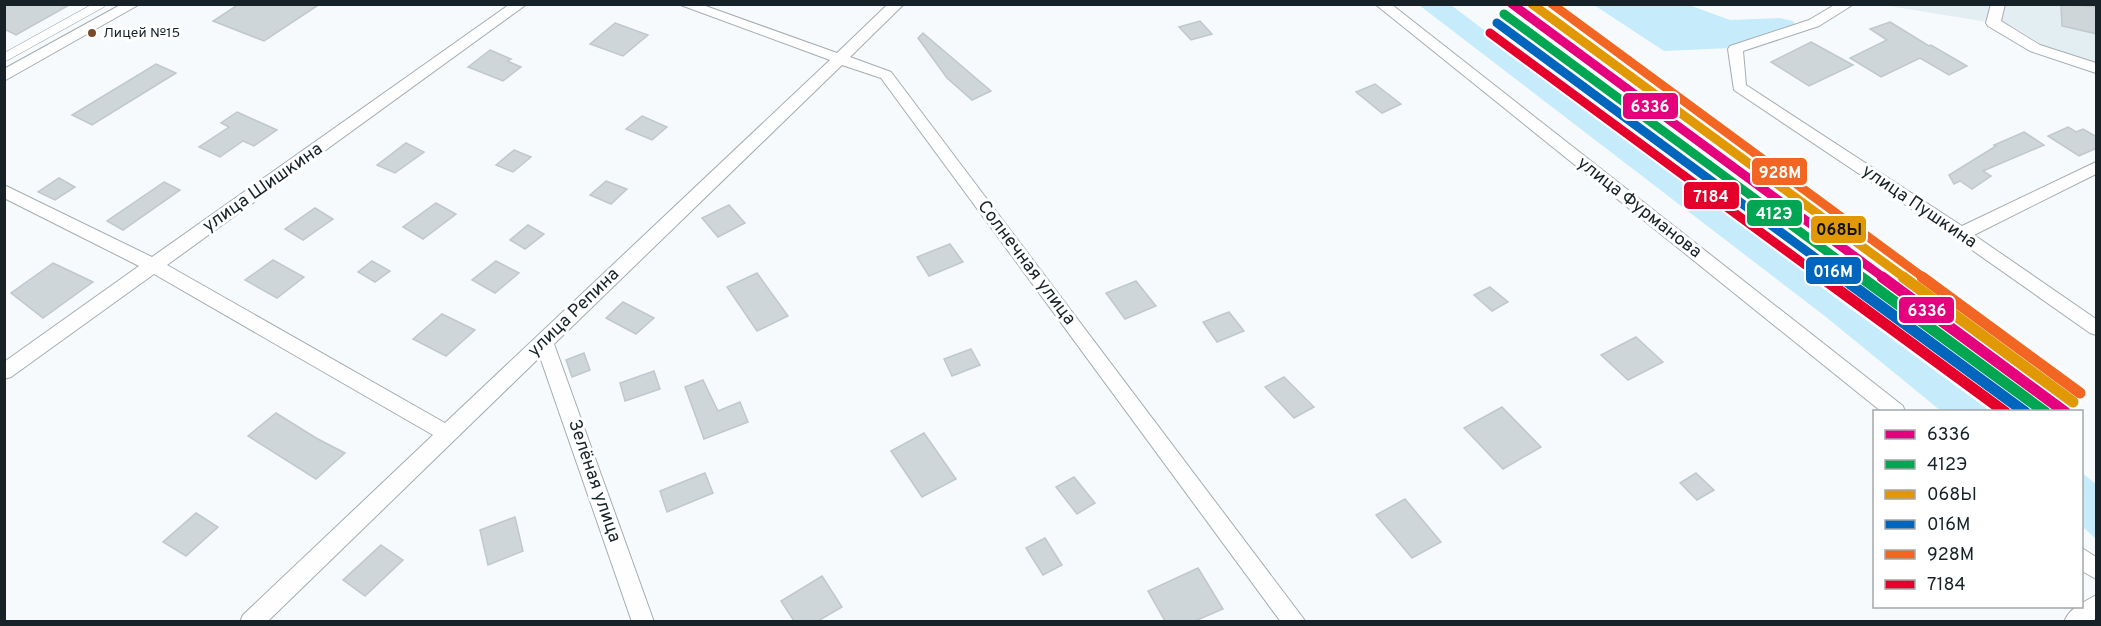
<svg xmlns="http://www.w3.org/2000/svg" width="2101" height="626" font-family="Overpass,sans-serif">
	<rect width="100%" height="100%" fill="#f6fafc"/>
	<polygon fill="#e3eef3" points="1883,5 2096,5 2096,62 2043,45 2012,26"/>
	<g fill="#c6ecfb">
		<polygon points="1419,5 1451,5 1660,163 1768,238 1999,411 1941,411 1826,317"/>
		<polygon points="1594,5 1689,5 1730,20 1780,18 1793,21 1796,27 1732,48 1664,51"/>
		<polygon points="2082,473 2096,484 2096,539 2082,526"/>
	</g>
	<g fill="#ced6d9" stroke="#c1c8cc" stroke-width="1.5">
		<polygon points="4,4 71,4 16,35 4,29"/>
		<polygon points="239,4 320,4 264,41 213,21"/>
		<polygon points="2061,4 2097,7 2097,34 2062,26"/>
		<polygon points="1200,21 1212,34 1191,40 1179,27"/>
		<polygon points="1890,22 1929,46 1931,45 1967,66 1949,75 1920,58 1881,77 1850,58 1887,40 1870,29"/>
		<polygon points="615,23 648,35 623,56 590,44"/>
		<polygon points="923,33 991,91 972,100 947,78 918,38"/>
		<polygon points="1811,42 1853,65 1809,86 1771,62"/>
		<polygon points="490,50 511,59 507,61 521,67 503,81 468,67"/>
		<polygon points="156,64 176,73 92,125 72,115"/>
		<polygon points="1375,84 1401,104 1382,113 1356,92"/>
		<polygon points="237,112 277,130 254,146 243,141 220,157 199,147 229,127 221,123"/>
		<polygon points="642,116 667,127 652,140 626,129"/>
		<polygon points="2068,127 2076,132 2083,129 2097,137 2097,148 2079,156 2048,136"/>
		<polygon points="2024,132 2044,145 1983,171 1991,176 1972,189 1960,181 1954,184 1949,175 1996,146 1994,145"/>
		<polygon points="406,143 424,152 395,173 377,165"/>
		<polygon points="514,150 531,157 513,172 496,165"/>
		<polygon points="59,178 75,187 55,200 38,192"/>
		<polygon points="606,181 627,189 611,204 590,195"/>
		<polygon points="164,182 180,190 123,230 107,221"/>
		<polygon points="436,203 456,214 423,239 403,227"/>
		<polygon points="729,205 745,223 718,237 702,218"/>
		<polygon points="315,208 333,219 303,240 285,229"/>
		<polygon points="528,225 544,234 525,249 510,240"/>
		<polygon points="950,244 963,262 929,276 917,257"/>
		<polygon points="273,260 304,277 277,298 245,280"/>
		<polygon points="372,261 390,271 375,282 358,272"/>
		<polygon points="496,261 519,273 495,293 472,280"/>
		<polygon points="53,263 93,282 43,318 11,293"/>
		<polygon points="757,273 788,316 757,331 727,287"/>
		<polygon points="1136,281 1156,306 1125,319 1106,293"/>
		<polygon points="1490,287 1508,302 1492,311 1474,295"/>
		<polygon points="623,302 654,318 636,334 606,318"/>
		<polygon points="1229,312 1244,331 1217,342 1203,322"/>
		<polygon points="442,314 475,330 446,356 413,339"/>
		<polygon points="1636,337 1663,362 1628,380 1601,355"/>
		<polygon points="971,349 980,365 952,376 944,359"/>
		<polygon points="584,353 590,370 572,377 566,360"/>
		<polygon points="654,371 660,389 625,401 620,383"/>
		<polygon points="1284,377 1314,407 1294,418 1265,387"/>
		<polygon points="703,380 718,411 740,402 748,422 704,439 685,387"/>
		<polygon points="1502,407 1541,447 1503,469 1464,428"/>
		<polygon points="276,413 316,438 345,453 316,479 248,436"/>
		<polygon points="924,433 956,479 922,497 891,451"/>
		<polygon points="705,473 713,493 667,512 660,491"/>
		<polygon points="1696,473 1714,490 1697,500 1680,483"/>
		<polygon points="1074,477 1095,503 1077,514 1056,487"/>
		<polygon points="1405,499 1441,542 1412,558 1376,515"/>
		<polygon points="196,513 218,527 186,556 163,542"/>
		<polygon points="515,517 523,551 488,565 480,530"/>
		<polygon points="1045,538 1062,565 1043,575 1026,548"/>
		<polygon points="381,545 403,560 365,596 343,580"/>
		<polygon points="1198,568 1223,609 1195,621 1165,621 1148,591"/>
		<polygon points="822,576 842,607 818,621 794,621 781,601"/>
	</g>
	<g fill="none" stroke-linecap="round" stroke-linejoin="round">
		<defs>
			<polyline id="service" points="7,56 101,4"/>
			<g id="minor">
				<polygon points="122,4 140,4 4,81 4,69"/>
				<polygon points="510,4 527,4 167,265 445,423 830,60 678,4 700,4 837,53 888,4 904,4 850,57 891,72 1306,622 1281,622 881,78 842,65 554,344 654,622 632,622 540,357 267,622 240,622 243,615 433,435 154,274 11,377 4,379 4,362 139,266 4,198 4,185 152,257"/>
				<polygon points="1375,4 1391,4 1903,406 1905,412 1882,412"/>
				<polygon points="1836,4 1854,4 1819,26 1743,51 1746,85 1962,226 2096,162 2096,174 1974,235 2096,319 2096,335 2090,333 1955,238 1734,90 1728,49 1730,46 1809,20"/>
				<polygon points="1991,4 2005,4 2001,21 2040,45 2096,63 2096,73 2030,51 1988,26 1986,23"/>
				<polygon points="2082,548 2096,557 2096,579 2082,571"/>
				<path d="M2096,595v23l-4,4h-28c3,-7 9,-16 18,-16v-3z"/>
			</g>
		</defs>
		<use href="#service" stroke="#a5acb0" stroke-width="9"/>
		<use href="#minor" stroke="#a5acb0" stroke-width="2"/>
		<use href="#service" stroke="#fefeff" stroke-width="8"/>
		<use href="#minor" fill="#fefeff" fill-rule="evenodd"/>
		<defs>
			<polyline id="rail-1-far1" points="1512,4 1884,278"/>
			<polyline id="rail-1" points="1882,277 2065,412"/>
			<polyline id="rail-2-far1" points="1504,14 1863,278"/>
			<polyline id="rail-2" points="1861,277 2045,412"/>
			<polyline id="rail-3-far1" points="1532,4 1905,278"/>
			<polyline id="rail-3" points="1903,277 2073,402"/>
			<polyline id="rail-4-far1" points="1497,23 1843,278"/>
			<polyline id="rail-4" points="1841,277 2025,412"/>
			<polyline id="rail-5-far1" points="1552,4 1924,278"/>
			<polyline id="rail-5" points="1922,277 2080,393"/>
			<polyline id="rail-6-far1" points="1490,33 1823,278"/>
			<polyline id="rail-6" points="1821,277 2005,412"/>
		</defs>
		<use href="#rail-1-far1" stroke="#fff" stroke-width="13"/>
		<use href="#rail-1" stroke="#fff" stroke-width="16"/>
		<use href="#rail-2-far1" stroke="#fff" stroke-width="13"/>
		<use href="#rail-2" stroke="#fff" stroke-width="16"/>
		<use href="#rail-3-far1" stroke="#fff" stroke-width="13"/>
		<use href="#rail-3" stroke="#fff" stroke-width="16"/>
		<use href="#rail-4-far1" stroke="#fff" stroke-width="13"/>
		<use href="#rail-4" stroke="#fff" stroke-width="16"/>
		<use href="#rail-5-far1" stroke="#fff" stroke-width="13"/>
		<use href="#rail-5" stroke="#fff" stroke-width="16"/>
		<use href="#rail-6-far1" stroke="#fff" stroke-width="13"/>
		<use href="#rail-6" stroke="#fff" stroke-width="16"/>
		<use href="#rail-1-far1" stroke="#e5007d" stroke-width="9"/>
		<use href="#rail-1" stroke="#e5007d" stroke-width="11"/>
		<use href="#rail-2-far1" stroke="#00a651" stroke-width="9"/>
		<use href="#rail-2" stroke="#00a651" stroke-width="11"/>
		<use href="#rail-3-far1" stroke="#e09904" stroke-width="9"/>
		<use href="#rail-3" stroke="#e09904" stroke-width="11"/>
		<use href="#rail-4-far1" stroke="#0065bd" stroke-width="9"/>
		<use href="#rail-4" stroke="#0065bd" stroke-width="11"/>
		<use href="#rail-5-far1" stroke="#f26522" stroke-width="9"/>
		<use href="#rail-5" stroke="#f26522" stroke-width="11"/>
		<use href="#rail-6-far1" stroke="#e4002b" stroke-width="9"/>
		<use href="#rail-6" stroke="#e4002b" stroke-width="11"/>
	</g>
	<circle fill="#7a4b2a" stroke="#fff" stroke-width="2" cx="92" cy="33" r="5"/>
	<g text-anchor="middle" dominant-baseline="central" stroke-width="6" stroke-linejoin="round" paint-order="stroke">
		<g font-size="14" fill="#162227" stroke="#fff" text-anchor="start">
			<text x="103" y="33">Лицей №15</text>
		</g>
		<g font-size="18" fill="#162227" stroke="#fff">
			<text transform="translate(263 188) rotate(-35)">улица Шишкина</text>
			<text transform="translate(1919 207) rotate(34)">улица Пушкина</text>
			<text transform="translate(1639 208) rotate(38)">улица Фурманова</text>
			<text transform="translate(1026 263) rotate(53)">Солнечная улица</text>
			<text transform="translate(574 313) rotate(-44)">улица Репина</text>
			<text transform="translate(594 481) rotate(71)">Зелёная улица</text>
		</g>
	</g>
	<g stroke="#fff" stroke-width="2">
		<rect x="1622" y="92" width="57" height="28" rx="6" fill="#e5007d"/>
		<rect x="1751" y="157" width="57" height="29" rx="6" fill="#f26522"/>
		<rect x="1683" y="181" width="57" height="29" rx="6" fill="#e4002b"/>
		<rect x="1746" y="199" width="57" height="28" rx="6" fill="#00a651"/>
		<rect x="1810" y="215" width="57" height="29" rx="6" fill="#e09904"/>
		<rect x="1805" y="256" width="57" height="29" rx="6" fill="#0065bd"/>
		<rect x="1898" y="296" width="57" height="28" rx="6" fill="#e5007d"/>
	</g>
	<g font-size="16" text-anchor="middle" font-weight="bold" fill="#fff">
		<text x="1650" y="112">6336</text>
		<text x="1780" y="178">928М</text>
		<text x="1711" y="202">7184</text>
		<text x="1774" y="219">412Э</text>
		<text x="1833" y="277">016М</text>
		<text x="1927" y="316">6336</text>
	</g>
	<g font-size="16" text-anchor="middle" font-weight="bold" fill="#111">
		<text x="1839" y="235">068Ы</text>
	</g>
	<rect width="2101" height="626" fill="none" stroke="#162227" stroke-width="12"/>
	<rect x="1873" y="410" width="210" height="198" fill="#ffffff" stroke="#a2a7a9" stroke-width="1.5"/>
	<rect x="1885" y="430" width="30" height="9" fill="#e5007d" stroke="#a2a7a9" stroke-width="1.5"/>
	<text x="1927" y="440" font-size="18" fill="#162227">6336</text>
	<rect x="1885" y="460" width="30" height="9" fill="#00a651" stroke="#a2a7a9" stroke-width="1.5"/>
	<text x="1927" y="470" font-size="18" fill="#162227">412Э</text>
	<rect x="1885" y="490" width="30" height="9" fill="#e09904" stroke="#a2a7a9" stroke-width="1.5"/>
	<text x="1927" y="500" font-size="18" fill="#162227">068Ы</text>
	<rect x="1885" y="520" width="30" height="9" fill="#0065bd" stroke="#a2a7a9" stroke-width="1.5"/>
	<text x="1927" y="530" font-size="18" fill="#162227">016М</text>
	<rect x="1885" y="550" width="30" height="9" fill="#f26522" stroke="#a2a7a9" stroke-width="1.5"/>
	<text x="1927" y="560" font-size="18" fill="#162227">928М</text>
	<rect x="1885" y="580" width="30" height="9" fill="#e4002b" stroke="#a2a7a9" stroke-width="1.5"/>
	<text x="1927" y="590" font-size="18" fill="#162227">7184</text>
</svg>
